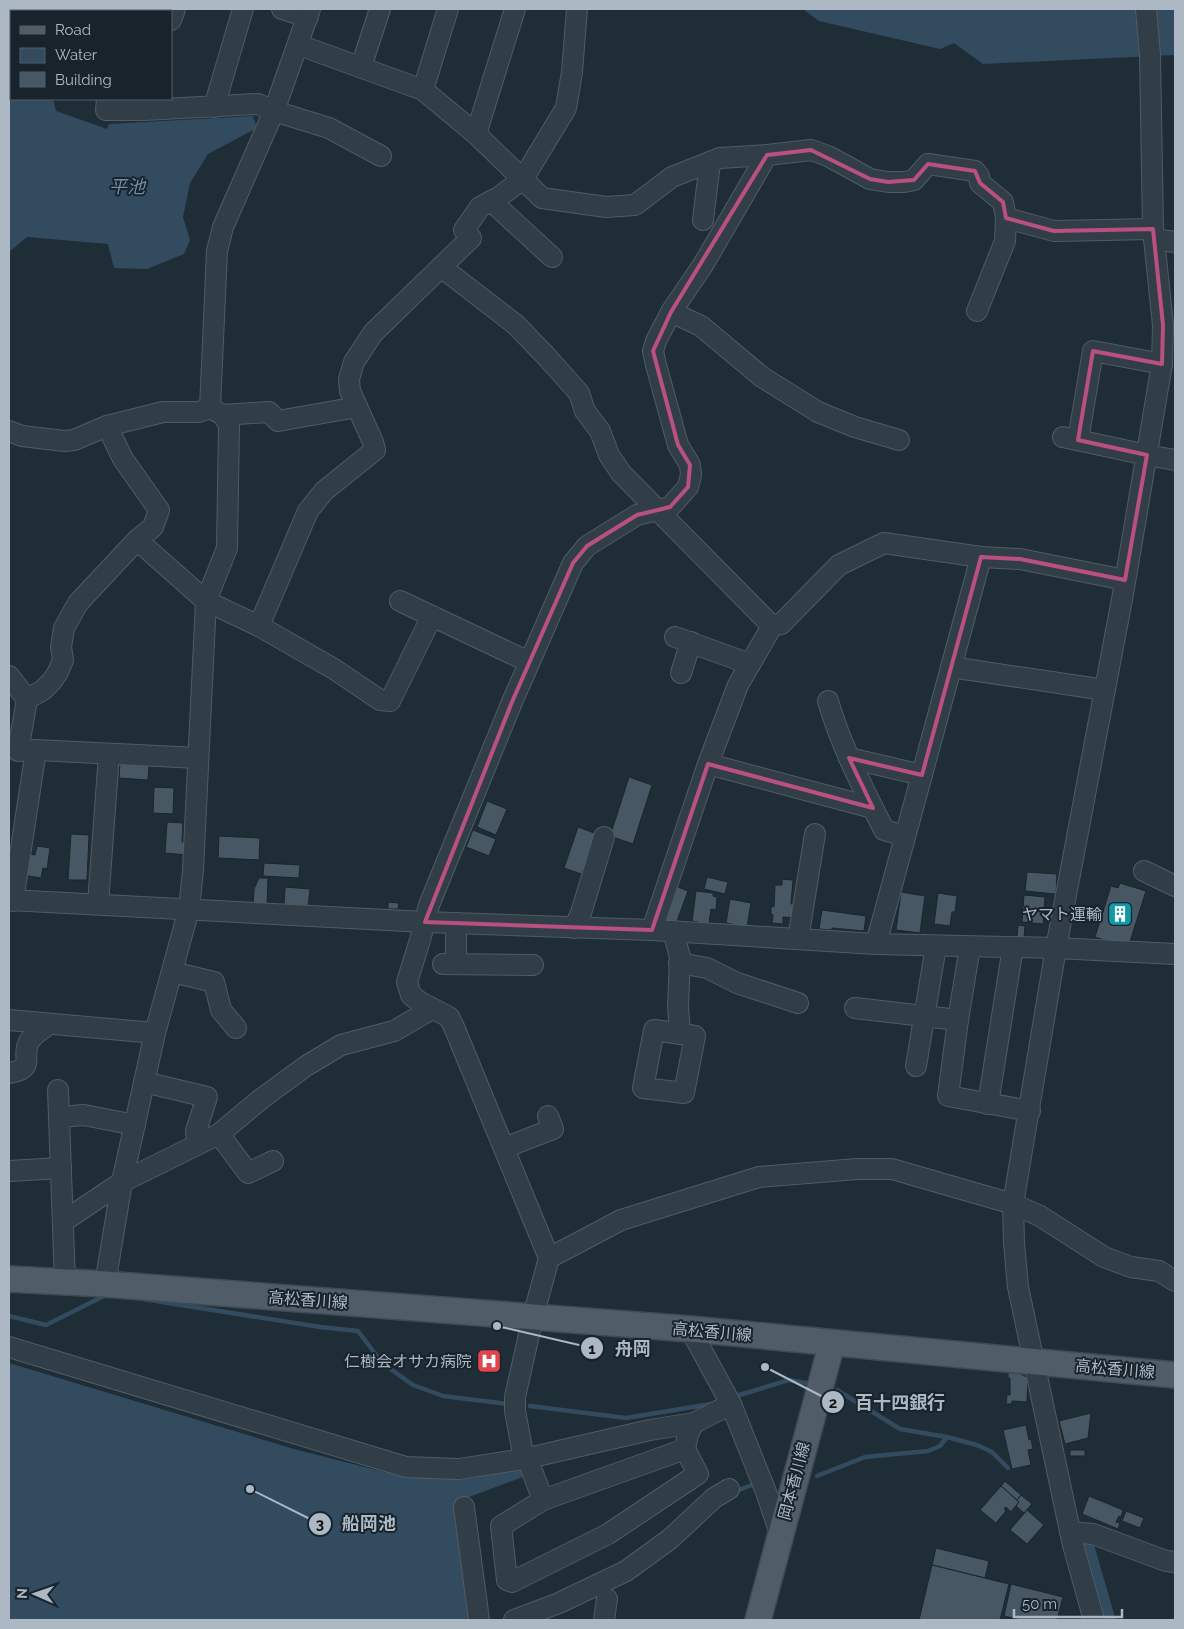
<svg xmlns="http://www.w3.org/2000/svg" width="1184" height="1629" font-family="Raleway,'Noto Sans JP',sans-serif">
	<rect width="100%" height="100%" fill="#1f2d37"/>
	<g fill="#324b5f">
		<polygon points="9,9 58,9 57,11 11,11 11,99 53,99 56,111 107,129 109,124 253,116 257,128 208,154 190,183 183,217 190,240 184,254 147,269 114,268 108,244 27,237 9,252"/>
		<polygon points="803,9 1175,9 1175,55 983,64 954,43 940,49 819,21"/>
		<polygon points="9,1363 294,1449 396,1475 426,1478 454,1478 525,1463 528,1475 461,1500 477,1620 9,1620"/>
	</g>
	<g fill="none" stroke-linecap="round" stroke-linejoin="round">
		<g stroke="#324b5f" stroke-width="4.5">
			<polyline points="143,1299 320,1327 358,1331 382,1363 413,1385 443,1396 508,1404"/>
			<polyline points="9,1316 46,1325 108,1294"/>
			<polyline points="837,1390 900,1429 947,1437 977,1445 992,1452 1008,1468"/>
			<polyline points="736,1396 789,1380 811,1384"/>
			<polyline points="530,1406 626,1418 711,1404"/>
			<polyline points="817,1476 865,1457 928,1451 940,1446 947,1437"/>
			<polyline points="734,1492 754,1484"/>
		</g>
		<polyline stroke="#324b5f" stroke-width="15" points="1086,1544 1108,1620"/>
	</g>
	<g fill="#475763" stroke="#1a252e">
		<polygon points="120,763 149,765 148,780 119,778"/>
		<polygon points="629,777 652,785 633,844 610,836"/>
		<polygon points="154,787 174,788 173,814 153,813"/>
		<polygon points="487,801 507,809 496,835 477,827"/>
		<polygon points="167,822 183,823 182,842 188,842 187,855 165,853"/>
		<polygon points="578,827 597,834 584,875 564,868"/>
		<polygon points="473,830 496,839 489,856 466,847"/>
		<polygon points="71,834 89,835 87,880 68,880"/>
		<polygon points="219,836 260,838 259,860 218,858"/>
		<polygon points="37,846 50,848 47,869 43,868 41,878 22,875 30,854 35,855"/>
		<polygon points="264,863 300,865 299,878 263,876"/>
		<polygon points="1027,872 1057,874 1056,894 1025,891"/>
		<polygon points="707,877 728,882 725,894 704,889"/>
		<polygon points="259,878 268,878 267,907 253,906 254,889"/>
		<polygon points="782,879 793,880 791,904 798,904 797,918 783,917 783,924 772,923 773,915 771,914 771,906 774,907 775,885 782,885"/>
		<polygon points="1120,883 1146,891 1128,948 1095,937 1111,886 1118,888"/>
		<polygon points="673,885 688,891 676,924 661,919"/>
		<polygon points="285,887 310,889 308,907 284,905"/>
		<polygon points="696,891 713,893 713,896 717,897 716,910 711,909 709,924 692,921"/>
		<polygon points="901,892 925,896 920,933 896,930"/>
		<polygon points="938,893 957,896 955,912 952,912 950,926 934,924"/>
		<polygon points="1024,895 1045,897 1043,924 1022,922"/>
		<polygon points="730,899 751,903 747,927 726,923"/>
		<polygon points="388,902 399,903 398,909 388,909"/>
		<polygon points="822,910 866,916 864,931 832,928 832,930 819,929"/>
		<polygon points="1018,925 1025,926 1024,938 1017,937"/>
		<polygon points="1008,1372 1018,1372 1028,1378 1027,1402 1012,1401 1012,1404 1006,1404 1007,1395 1010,1395 1010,1378 1008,1378"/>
		<polygon points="1091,1413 1088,1438 1065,1444 1059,1421"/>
		<polygon points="1026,1425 1029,1440 1031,1439 1033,1449 1028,1450 1031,1465 1012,1469 1003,1430"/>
		<rect x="1070" y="1450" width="15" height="6"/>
		<polygon points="1005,1481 1021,1495 1017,1500 1001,1486"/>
		<polygon points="1001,1486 1019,1502 1011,1512 1006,1507 1004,1509 1006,1511 996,1523 980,1510"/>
		<polygon points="1021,1495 1032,1504 1024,1513 1016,1506 1019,1502 1017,1500"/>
		<polygon points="1089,1496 1123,1510 1121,1517 1119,1516 1116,1522 1120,1523 1118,1529 1082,1514"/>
		<polygon points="1027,1510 1044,1525 1027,1544 1010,1530"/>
		<polygon points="1126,1511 1144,1518 1140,1528 1122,1521"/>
		<polygon points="936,1548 989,1561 985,1578 932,1565"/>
		<polygon points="932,1565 1009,1584 1000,1620 919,1620"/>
		<polygon points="1011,1584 1063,1597 1057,1620 1021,1620 1004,1616"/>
	</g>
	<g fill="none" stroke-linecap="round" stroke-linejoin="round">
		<defs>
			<g id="minor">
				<polyline points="282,9 308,17"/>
				<polyline points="97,11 98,9"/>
				<polyline points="171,20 175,9"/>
				<polyline points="299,45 423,90 476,134 542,198 606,207 635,205 672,177 720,158 767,155 811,150 828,156 870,179 888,182 904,182 914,180 928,164 975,171 979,176 980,183 1003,202 1006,218 1054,231 1153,229"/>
				<polyline points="361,67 380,9"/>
				<polyline points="423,90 448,9"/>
				<polyline points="107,99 106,110 144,110 258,104 274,111 329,128 381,156"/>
				<polyline points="214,107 243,9"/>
				<polyline points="476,134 515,9"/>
				<polyline points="491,201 552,257"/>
				<polyline points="703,220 710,162"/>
				<polyline points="1154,239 1175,242"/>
				<polyline points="441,267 515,324 546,356 579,393 585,411 600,431 609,455 621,473 772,626"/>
				<polyline points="977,311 1005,241 1006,218"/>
				<polyline points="671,312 701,326 762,377 818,412 855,427 899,440"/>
				<polyline points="223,415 269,412 278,421 357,407"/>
				<polyline points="9,431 22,436 64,441 74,440 107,426 163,412 199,412 210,408"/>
				<polyline points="1063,437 1147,455 1175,460"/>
				<polyline points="1078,440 1093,351 1162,364"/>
				<polyline points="137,540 206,601 259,626 334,669 380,700 390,701 432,616"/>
				<polyline points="400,601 529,662"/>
				<polyline points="259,626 308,511 324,491 375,450 373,442 350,391 349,379 354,362 373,333 471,238 464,230 480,207 499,197 523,179 566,108 572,72 577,9"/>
				<polyline points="675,637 750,664"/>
				<polyline points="951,667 1105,690"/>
				<polyline points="681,673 691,642"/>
				<polyline points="9,676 27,699 18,751 36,750"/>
				<polyline points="27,699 43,690 52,681 58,672 63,660 61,647 64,628 78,603 137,540 153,527 159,510 123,459 107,426"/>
				<path d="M828,701c13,45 35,87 56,129l21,6"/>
				<polyline points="849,758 922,775"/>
				<polyline points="708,764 873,808"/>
				<polyline points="1144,871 1175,886"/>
				<polyline points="9,900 425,922 652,930 876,944 1056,948 1175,954"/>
				<polyline points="13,901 36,750 198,758"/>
				<polyline points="98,904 109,754"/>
				<polyline points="574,928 581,913 604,837"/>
				<polyline points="652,930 708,764 738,685 772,626 781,624 839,565 884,543 981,557 1020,559 1125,580"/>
				<polyline points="673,931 680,957 678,1006 680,1034"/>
				<polyline points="798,939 815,834"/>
				<polyline points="876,944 981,557"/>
				<polyline points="970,947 958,1020 948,1096 1030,1111"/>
				<polyline points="679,963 707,968 737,983 798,1003"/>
				<polyline points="443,964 533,965"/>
				<polyline points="456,964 456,923"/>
				<polyline points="172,972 214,982 221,1010 236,1028"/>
				<polyline points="855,1008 958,1020"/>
				<polyline points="9,1020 155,1033"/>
				<polygon points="654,1030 695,1036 684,1093 643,1088"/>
				<polyline points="916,1066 936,946"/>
				<path d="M9,1073c27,-4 13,-16 19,-29 3,-9 14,-14 21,-20"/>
				<polyline points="144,1082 207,1097 196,1131 198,1144"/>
				<polyline points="58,1090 65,1282"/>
				<polyline points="988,1104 1013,947"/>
				<polyline points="60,1117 84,1115 135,1125"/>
				<polyline points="219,1134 248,1173 273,1161"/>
				<polyline points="504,1148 553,1129 548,1116"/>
				<polyline points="9,1171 61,1168"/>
				<polyline points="64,1221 122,1182 219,1134 261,1099 306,1066 341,1045 394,1031 432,1009"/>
				<polyline points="549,1258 621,1220 759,1177 857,1169 892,1169 1013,1204 1040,1216 1104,1257 1131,1267 1159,1271 1175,1281"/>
				<polyline points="105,1284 122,1182 155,1033 189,909 193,870 206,601 227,548 229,425 223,415 210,408 217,251 223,227 274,111 310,9"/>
				<polyline points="690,1329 731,1404 766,1492 780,1533"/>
				<polyline points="9,1347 406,1467 459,1469 524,1459 650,1430 694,1423 731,1404"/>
				<polyline points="685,1449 698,1474 608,1534 512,1582 507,1580 501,1526 543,1500 685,1449 688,1434 694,1423"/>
				<polyline points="543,1500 528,1460 524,1459 515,1411 515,1397 533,1317 549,1258 454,1027 449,1017 420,1002 411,995 407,982 420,940 429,905 512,702 573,563 587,546 637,515 670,507 688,487 691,475 690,465 678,445 656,365 653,351 656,341 671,312 703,265 767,155"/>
				<polyline points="464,1507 479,1620"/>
				<polyline points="1070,1532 1093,1534 1166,1561 1175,1562"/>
				<polyline points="514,1620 559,1603 626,1571 670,1539 714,1498 729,1489"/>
				<polyline points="604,1620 607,1599"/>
				<polyline points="1094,1620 1073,1545 1018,1287 1014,1243 1013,1204 1056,948 1123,594 1162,364 1163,325 1153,229 1150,55 1146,9"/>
			</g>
			<g id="major">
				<polyline points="9,1279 105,1284 690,1329 1175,1375"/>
				<polyline points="758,1620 832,1343"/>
			</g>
		</defs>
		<use href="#minor" stroke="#505c65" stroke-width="22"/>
		<use href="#major" stroke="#3f4a54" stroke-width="28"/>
		<use href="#minor" stroke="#323e47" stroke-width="20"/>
		<use href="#major" stroke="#505d68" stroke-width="25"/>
	</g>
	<path fill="none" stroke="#ba5080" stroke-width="4" stroke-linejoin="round" d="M811,150l59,29 18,3 26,-2 14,-16 47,7 5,12 23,19 3,16 48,13 99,-2 10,96 -1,39 -69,-13 -15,89 69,15 -22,125 -105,-21 -39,-2 -59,218 -73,-17 24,50 -165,-44 -56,166 -227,-8 87,-220 61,-139 14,-17 50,-31 33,-8 18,-20 2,-22 -12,-20 -25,-94 18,-39 96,-157z"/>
	<defs>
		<symbol id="building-square" viewBox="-11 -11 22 22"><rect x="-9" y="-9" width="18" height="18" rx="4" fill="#0f9aa8" stroke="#18232c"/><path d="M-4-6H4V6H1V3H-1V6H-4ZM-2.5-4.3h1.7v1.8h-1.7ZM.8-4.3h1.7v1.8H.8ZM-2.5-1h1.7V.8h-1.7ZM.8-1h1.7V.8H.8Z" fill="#fff"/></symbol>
		<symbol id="hospital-square" viewBox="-11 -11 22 22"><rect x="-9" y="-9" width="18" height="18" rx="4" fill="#e0444e" stroke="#18232c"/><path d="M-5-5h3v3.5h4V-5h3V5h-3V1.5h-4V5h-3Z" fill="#fff"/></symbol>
	</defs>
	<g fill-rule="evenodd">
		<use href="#building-square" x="1106" y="900" width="28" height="28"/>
		<use href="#hospital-square" x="475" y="1347" width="28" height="28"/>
	</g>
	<g text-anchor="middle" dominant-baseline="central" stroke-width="4" stroke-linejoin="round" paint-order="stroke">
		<g font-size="16" fill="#acb9c4" stroke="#18232c" text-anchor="end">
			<text x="1102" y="914">ヤマト運輸</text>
			<text x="472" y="1361">仁樹会オサカ病院</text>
		</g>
		<g font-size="16" fill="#acb9c4" stroke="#18232c">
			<text transform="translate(308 1300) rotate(4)">高松香川線</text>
			<text transform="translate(712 1332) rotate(5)">高松香川線</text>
			<text transform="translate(1115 1369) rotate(5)">高松香川線</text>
			<text transform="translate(794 1481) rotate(-75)">岡本香川線</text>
		</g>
		<g font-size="18" font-style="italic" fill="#6c8faa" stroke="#18232c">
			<text x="127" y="186">平池</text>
		</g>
	</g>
	<path fill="none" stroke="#acb9c4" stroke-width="2" d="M497 1326L592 1348M765 1367L833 1402M250 1489L320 1524"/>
	<g fill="#acb9c4" stroke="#18232c" stroke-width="2">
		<circle cx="497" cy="1326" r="5"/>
		<circle cx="765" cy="1367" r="5"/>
		<circle cx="250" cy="1489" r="5"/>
		<circle cx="592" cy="1348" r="12"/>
		<circle cx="833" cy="1402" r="12"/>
		<circle cx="320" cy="1524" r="12"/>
	</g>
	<g font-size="15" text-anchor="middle" font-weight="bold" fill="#111">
		<text x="592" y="1354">1</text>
		<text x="833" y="1408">2</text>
		<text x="320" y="1529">3</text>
	</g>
	<g font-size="18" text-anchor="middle" font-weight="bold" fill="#acb9c4" stroke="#18232c" stroke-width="4" stroke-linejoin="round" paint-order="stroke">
		<text x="633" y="1355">舟岡</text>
		<text x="900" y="1409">百十四銀行</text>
		<text x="369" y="1530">船岡池</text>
	</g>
	<rect width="1184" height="1629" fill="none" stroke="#acb9c4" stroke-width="20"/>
	<rect x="10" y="10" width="162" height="90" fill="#18232c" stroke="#535f69"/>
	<rect x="20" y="26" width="25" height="8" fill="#505d68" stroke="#535f69"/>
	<text x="55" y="35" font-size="15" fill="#acb9c4">Road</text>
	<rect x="20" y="48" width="25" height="15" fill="#324b5f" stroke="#535f69"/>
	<text x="55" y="60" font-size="15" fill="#acb9c4">Water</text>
	<rect x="20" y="72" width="25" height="15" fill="#475763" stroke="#535f69"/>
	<text x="55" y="85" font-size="15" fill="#acb9c4">Building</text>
	<g transform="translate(35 1594) rotate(272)" stroke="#18232c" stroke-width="4" paint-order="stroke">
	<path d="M0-4L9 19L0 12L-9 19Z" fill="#acb9c4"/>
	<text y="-8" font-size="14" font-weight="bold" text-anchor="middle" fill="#acb9c4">N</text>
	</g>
	<path d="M1014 1609v8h108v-8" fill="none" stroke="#acb9c4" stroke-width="2.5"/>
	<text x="1022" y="1609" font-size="15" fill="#acb9c4" stroke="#18232c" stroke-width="4" paint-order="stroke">50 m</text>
</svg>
